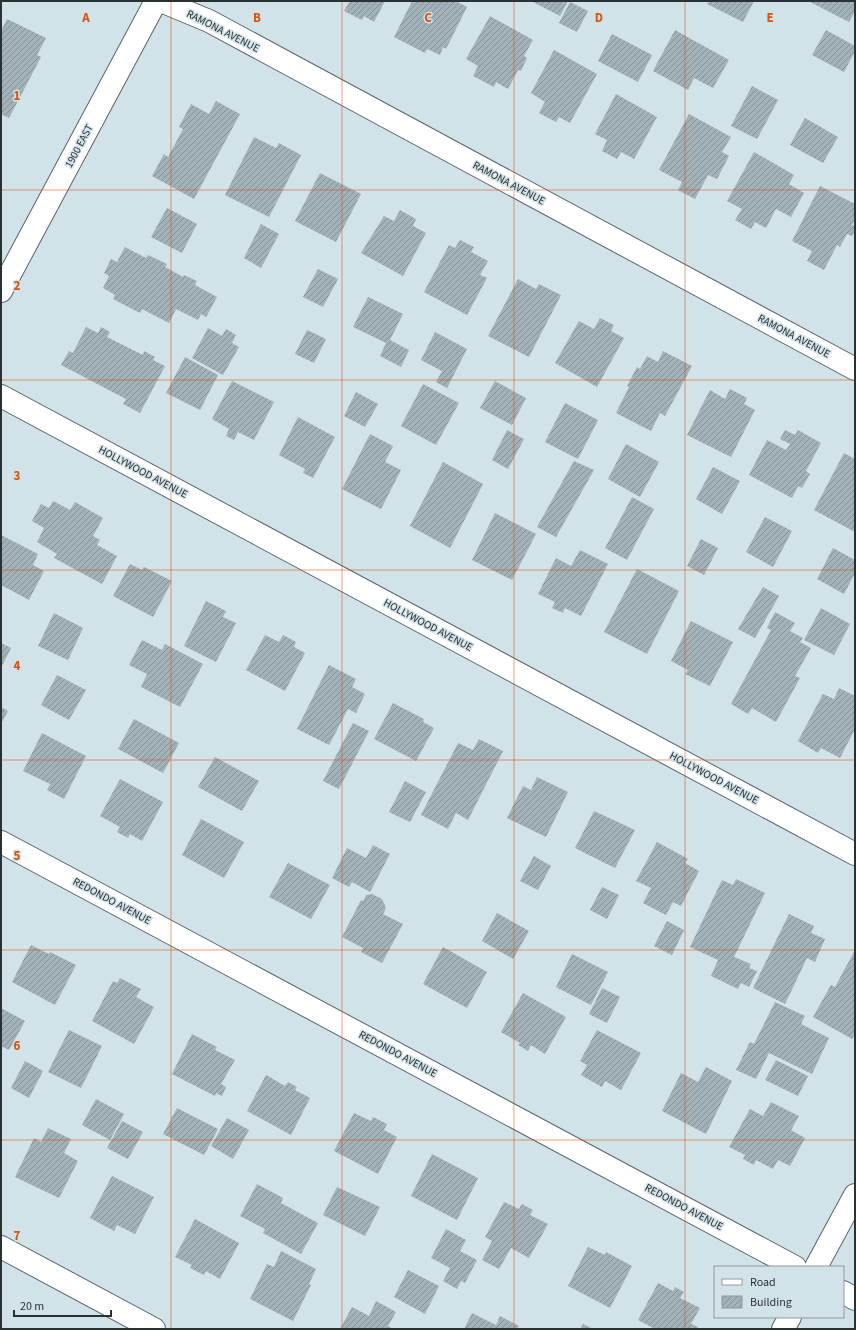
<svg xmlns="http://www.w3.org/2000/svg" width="856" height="1330" font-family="'Source Sans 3',sans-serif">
	<defs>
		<pattern id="building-hatch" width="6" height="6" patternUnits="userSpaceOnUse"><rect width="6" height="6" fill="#a2b2b8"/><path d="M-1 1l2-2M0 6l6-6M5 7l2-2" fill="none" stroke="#849196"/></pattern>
	</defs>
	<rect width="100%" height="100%" fill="#d1e2e8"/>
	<g fill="url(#building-hatch)">
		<polygon points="350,1 385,1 374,22 364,16 362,20 344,11"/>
		<polygon points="412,1 456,1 467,7 446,49 443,47 440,55 427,49 425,53 394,37"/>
		<polygon points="531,1 568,1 560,16"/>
		<polygon points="709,1 754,1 743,22 707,4"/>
		<polygon points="808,1 855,1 855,11 849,22"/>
		<polygon points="570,2 588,11 577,32 559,23"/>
		<polygon points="490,16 533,40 524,56 527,58 521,71 518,70 508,89 496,82 494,87 473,76 478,66 466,59"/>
		<polygon points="7,19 46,38 37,55 41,57 9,118 1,114 1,31"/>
		<polygon points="675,30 729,60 713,88 694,78 688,90 653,71"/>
		<polygon points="826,30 855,46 855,51 844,72 812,55"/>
		<polygon points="612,34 652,55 638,82 598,61"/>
		<polygon points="554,50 597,74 570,123 559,117 556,122 539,113 545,102 531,93"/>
		<polygon points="752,86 778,100 757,139 731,126"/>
		<polygon points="616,94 657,117 634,159 621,152 617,159 602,151 607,140 595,134"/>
		<polygon points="216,101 240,114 194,199 152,176 164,154 168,157 183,129 179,127 191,104 209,114"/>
		<polygon points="689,114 731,137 722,152 729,156 717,179 708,175 695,199 678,190 682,182 659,170"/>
		<polygon points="805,118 838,137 823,163 790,145"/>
		<polygon points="254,137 276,148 279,143 301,155 269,217 225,195"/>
		<polygon points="754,152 794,175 789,184 804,193 791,217 776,209 766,228 755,222 751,229 735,220 742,209 727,201"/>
		<polygon points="320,173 361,194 336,242 295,221"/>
		<polygon points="820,186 855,204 855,219 852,225 855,227 855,230 852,236 847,234 840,247 837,245 824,270 807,261 812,251 792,241"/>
		<polygon points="167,208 197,224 182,253 151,237"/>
		<polygon points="400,210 416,219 413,226 426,233 403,276 361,253 384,216 394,221"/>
		<polygon points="261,224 279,234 261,268 244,258"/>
		<polygon points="460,240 474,247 471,252 488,261 480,275 487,278 467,315 424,292 449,245 455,248"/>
		<polygon points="125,247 146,258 148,255 167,264 165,267 183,277 184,275 197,281 195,285 217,297 206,317 201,314 198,320 176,309 169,323 142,309 140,313 113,299 115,295 103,288 109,276 104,273 111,259 117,262"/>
		<polygon points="318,269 338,279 323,307 303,297"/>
		<polygon points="518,279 536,289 539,284 561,295 529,357 488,336"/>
		<polygon points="368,297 403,314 390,340 409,350 401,367 380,356 386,343 353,327"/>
		<polygon points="600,318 614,325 611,331 624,338 597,387 555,363 579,321 594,329"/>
		<polygon points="86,327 98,333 101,327 110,332 107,337 143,355 144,351 155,357 153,360 165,366 140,413 123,404 126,399 61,365 69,351 73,353"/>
		<polygon points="208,328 222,336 226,329 236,335 232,343 239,347 223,375 192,358"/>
		<polygon points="307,330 326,339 314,363 295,354"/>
		<polygon points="435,332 467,349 447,388 436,382 442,371 421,360"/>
		<polygon points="663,351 692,366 665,416 660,413 651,431 616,413 629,387 627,386 637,367 640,369 647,356 658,362"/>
		<polygon points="185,357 218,375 200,410 166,393"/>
		<polygon points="232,381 274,402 254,440 238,432 234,440 226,436 229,429 212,419"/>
		<polygon points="495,381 526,398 512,425 480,408"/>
		<polygon points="423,384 459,403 436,445 401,426"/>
		<polygon points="730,389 747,398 744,404 755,410 731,457 687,435 710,390 725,399"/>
		<polygon points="356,392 378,404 365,427 344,416"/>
		<polygon points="565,403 598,420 578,459 545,442"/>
		<polygon points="298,417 335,437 313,478 303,473 305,469 279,455"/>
		<polygon points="507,430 524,439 508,469 492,460"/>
		<polygon points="785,430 795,435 798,430 821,443 806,471 810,474 802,488 798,486 792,498 749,475 767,440 786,450 790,444 780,439"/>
		<polygon points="370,434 393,446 385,462 401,470 381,509 342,489"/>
		<polygon points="626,444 659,462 640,497 608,479"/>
		<polygon points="844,453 855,459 855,532 814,510"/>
		<polygon points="574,461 594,470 556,537 537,527"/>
		<polygon points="443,462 483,484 450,548 410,526"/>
		<polygon points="713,467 740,481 722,514 696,499"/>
		<polygon points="632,497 654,509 627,560 605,548"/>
		<polygon points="53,501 70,510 75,502 103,518 93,536 100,540 97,545 117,556 102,584 54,558 57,554 37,542 44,528 32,521 41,504 49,508"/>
		<polygon points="495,513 536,534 512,580 472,560"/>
		<polygon points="765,517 792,531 773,567 746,552"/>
		<polygon points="1,535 38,554 33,565 44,571 29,600 1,585"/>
		<polygon points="701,539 718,548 704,575 687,566"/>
		<polygon points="833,548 855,560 855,573 844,594 817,579"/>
		<polygon points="580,550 608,564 581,616 565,608 563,613 552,608 555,602 538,594 556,558 571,566"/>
		<polygon points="130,564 142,570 144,567 172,581 153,617 113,596"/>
		<polygon points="637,569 679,591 647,654 604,632"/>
		<polygon points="763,587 779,596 755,638 738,629"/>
		<polygon points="206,601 226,611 223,617 236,623 216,662 184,646"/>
		<polygon points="821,608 850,624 834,655 804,640"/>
		<polygon points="775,612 795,623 790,631 803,638 800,642 811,648 795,676 800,678 776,722 752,708 748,714 731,704 771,630 767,628"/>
		<polygon points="54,613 83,628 68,660 38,646"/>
		<polygon points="691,621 733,642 710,686 685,674 688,670 671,661"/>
		<polygon points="265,635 279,642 283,635 296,642 294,647 305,653 285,691 246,670"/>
		<polygon points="142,640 162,650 165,644 203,664 180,707 141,687 147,674 129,665"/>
		<polygon points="1,643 11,648 1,668"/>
		<polygon points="329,665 356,679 352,687 365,694 356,713 348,709 329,745 297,729"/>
		<polygon points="57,675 86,690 69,720 41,705"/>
		<polygon points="839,688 855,696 855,729 840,758 821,748 818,753 798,741 823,694 834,699"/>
		<polygon points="393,703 424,719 423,722 434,728 416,761 374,739"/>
		<polygon points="1,707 8,711 1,724"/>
		<polygon points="134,719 179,743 163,773 118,749"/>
		<polygon points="353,723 369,731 339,789 323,781"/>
		<polygon points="42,733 86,756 64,799 47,790 50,784 23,771"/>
		<polygon points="479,739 503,751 468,820 456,813 448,829 421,815 458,743 473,750"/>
		<polygon points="215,757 259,781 242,811 198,787"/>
		<polygon points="537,777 568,792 546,837 507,818 523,786 531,790"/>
		<polygon points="120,779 163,802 142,841 130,834 128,838 117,832 120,827 100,816"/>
		<polygon points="405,781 426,792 410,822 389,812"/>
		<polygon points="594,811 635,830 615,868 575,848"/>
		<polygon points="201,819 244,842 224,878 182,855"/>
		<polygon points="657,842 688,859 685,863 699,871 681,906 673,902 666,915 643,903 651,888 636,881"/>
		<polygon points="373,845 390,854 370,892 352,882 349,887 332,878 347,848 366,858"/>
		<polygon points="534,856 551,866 538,890 520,881"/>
		<polygon points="288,863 330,885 311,919 269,897"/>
		<polygon points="736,879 765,893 734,957 751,964 749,968 757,971 749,987 741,983 738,989 711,976 718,960 690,947 722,880 733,885"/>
		<polygon points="602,887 619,895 607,919 590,910"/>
		<polygon points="372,894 382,899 386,908 383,914 403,924 382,963 361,952 363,948 342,937 361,900 363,901 366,895"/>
		<polygon points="497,913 529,931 513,959 482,941"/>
		<polygon points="789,914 814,926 811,933 825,939 815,962 807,958 785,1004 753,988"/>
		<polygon points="667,921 684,930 672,955 654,946"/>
		<polygon points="31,945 49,954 50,952 76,965 55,1005 12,982"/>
		<polygon points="443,947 487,972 467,1008 423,984"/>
		<polygon points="855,950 855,1034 852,1039 813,1017 831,985 835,987"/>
		<polygon points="572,954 608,972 591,1005 556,987"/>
		<polygon points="120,978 141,989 136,997 154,1007 134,1044 92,1021 113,981 117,983"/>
		<polygon points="602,988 620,997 607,1023 589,1014"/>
		<polygon points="523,993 566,1017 545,1054 531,1045 528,1051 518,1045 520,1043 501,1032"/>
		<polygon points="775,1002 805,1016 801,1024 829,1038 812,1074 769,1053 756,1079 736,1070 750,1042 754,1044"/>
		<polygon points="1,1008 25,1021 9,1050 1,1046"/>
		<polygon points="69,1030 102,1046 81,1088 48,1072"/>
		<polygon points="597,1030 641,1053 621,1090 605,1081 602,1087 581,1075 587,1065 580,1061"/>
		<polygon points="192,1034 217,1047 215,1050 235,1060 221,1084 226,1087 222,1096 216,1093 215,1096 172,1074"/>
		<polygon points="776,1060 808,1076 798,1096 765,1080"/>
		<polygon points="25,1061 43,1071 29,1098 11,1088"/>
		<polygon points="706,1067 732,1081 706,1134 662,1111 681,1073 698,1082"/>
		<polygon points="266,1075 285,1086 288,1082 297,1087 295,1090 310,1098 291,1135 247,1111"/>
		<polygon points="96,1099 124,1114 110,1140 82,1125"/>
		<polygon points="771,1102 799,1116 791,1130 805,1138 790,1166 778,1160 773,1169 756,1160 754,1165 743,1159 745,1155 729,1147 750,1109 763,1116"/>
		<polygon points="177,1108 218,1129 204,1155 163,1134"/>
		<polygon points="354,1113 371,1121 373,1117 387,1124 384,1130 397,1137 378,1174 334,1151"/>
		<polygon points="227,1118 249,1130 233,1159 211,1146"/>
		<polygon points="122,1121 143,1132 128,1159 107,1148"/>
		<polygon points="48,1128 71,1139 64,1153 78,1161 59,1198 15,1177 34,1138 41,1142"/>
		<polygon points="432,1154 478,1178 457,1220 411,1196"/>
		<polygon points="112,1176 154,1197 135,1234 117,1225 114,1231 90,1218"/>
		<polygon points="257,1184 283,1198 281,1203 318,1223 301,1254 263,1233 265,1229 240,1216"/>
		<polygon points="337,1187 380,1207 365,1236 323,1215"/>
		<polygon points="504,1202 519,1209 522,1204 533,1210 530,1215 548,1224 529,1258 511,1248 499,1269 482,1260 492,1241 485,1237"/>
		<polygon points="195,1219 239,1243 220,1279 206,1271 204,1275 190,1268 192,1265 175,1257"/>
		<polygon points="446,1229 466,1240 460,1251 477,1260 465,1283 461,1281 457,1289 443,1281 450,1268 431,1258"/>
		<polygon points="588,1247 605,1255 606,1252 632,1266 610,1308 568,1286"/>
		<polygon points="281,1251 316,1269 309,1284 311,1285 293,1321 250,1299 267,1264 274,1267"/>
		<polygon points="408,1270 439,1286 425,1314 394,1297"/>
		<polygon points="658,1283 673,1291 675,1287 684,1292 680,1298 700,1308 691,1324 698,1327 697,1329 655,1329 638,1320"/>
		<polygon points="376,1301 396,1312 388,1326 393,1329 340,1329 352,1307 369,1316"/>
		<polygon points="472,1313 496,1325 500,1316 519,1326 517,1329 464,1329"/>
		<polygon points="583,1324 593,1329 580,1329"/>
	</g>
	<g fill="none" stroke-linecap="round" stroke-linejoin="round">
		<defs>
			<g id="street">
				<polyline points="161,1 209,21 855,369"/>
				<polyline points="1,291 156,1"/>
				<polyline points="1,396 855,854"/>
				<polyline points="1,842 795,1267"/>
				<polyline points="1,1247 154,1329"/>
				<polyline points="816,1267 855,1195"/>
				<polyline points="843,1292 855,1299"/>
				<polyline points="783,1329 790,1317"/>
			</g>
		</defs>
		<use href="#street" stroke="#57656b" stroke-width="24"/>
		<use href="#street" stroke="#fff" stroke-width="22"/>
	</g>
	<path fill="none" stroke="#d55510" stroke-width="1" stroke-opacity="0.55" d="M171,1v1328M342,1v1328M514,1v1328M685,1v1328M1,190h854M1,380h854M1,570h854M1,760h854M1,950h854M1,1140h854"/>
	<g text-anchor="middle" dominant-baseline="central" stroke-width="3" stroke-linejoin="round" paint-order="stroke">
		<g font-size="11" fill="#2a3133" stroke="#d1e2e8">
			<text transform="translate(223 31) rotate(27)">RAMONA AVENUE</text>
			<text transform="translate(79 146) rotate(-62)">1900 EAST</text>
			<text transform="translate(509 183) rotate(28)">RAMONA AVENUE</text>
			<text transform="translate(794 336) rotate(28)">RAMONA AVENUE</text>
			<text transform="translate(143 472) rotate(28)">HOLLYWOOD AVENUE</text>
			<text transform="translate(428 625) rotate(28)">HOLLYWOOD AVENUE</text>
			<text transform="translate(714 778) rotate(28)">HOLLYWOOD AVENUE</text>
			<text transform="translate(112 901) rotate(28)">REDONDO AVENUE</text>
			<text transform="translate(398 1054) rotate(28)">REDONDO AVENUE</text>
			<text transform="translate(684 1207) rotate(28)">REDONDO AVENUE</text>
		</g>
	</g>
	<g font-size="13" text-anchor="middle" font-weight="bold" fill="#d55510" stroke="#d1e2e8" stroke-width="3" stroke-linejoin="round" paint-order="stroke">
		<text x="86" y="22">A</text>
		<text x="257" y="22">B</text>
		<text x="428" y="22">C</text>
		<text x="599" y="22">D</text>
		<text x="770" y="22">E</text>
		<text x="17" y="100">1</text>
		<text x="17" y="290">2</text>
		<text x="17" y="480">3</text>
		<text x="17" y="670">4</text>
		<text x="17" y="860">5</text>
		<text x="17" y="1050">6</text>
		<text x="17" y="1240">7</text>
	</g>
	<rect width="856" height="1330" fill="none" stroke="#2a3133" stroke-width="4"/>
	<rect x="714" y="1266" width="130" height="52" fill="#d1e2e8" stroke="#8e9ba0"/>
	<rect x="722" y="1279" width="20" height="6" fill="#ffffff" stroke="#8e9ba0"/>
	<text x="750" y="1286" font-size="12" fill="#2a3133">Road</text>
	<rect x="722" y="1296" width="20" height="12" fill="url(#building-hatch)" stroke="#8e9ba0"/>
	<text x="750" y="1306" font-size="12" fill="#2a3133">Building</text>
	<path d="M14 1310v6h97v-6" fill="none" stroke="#2a3133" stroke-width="2"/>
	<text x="20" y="1310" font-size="12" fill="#2a3133" stroke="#d1e2e8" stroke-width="3" paint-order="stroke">20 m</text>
</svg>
